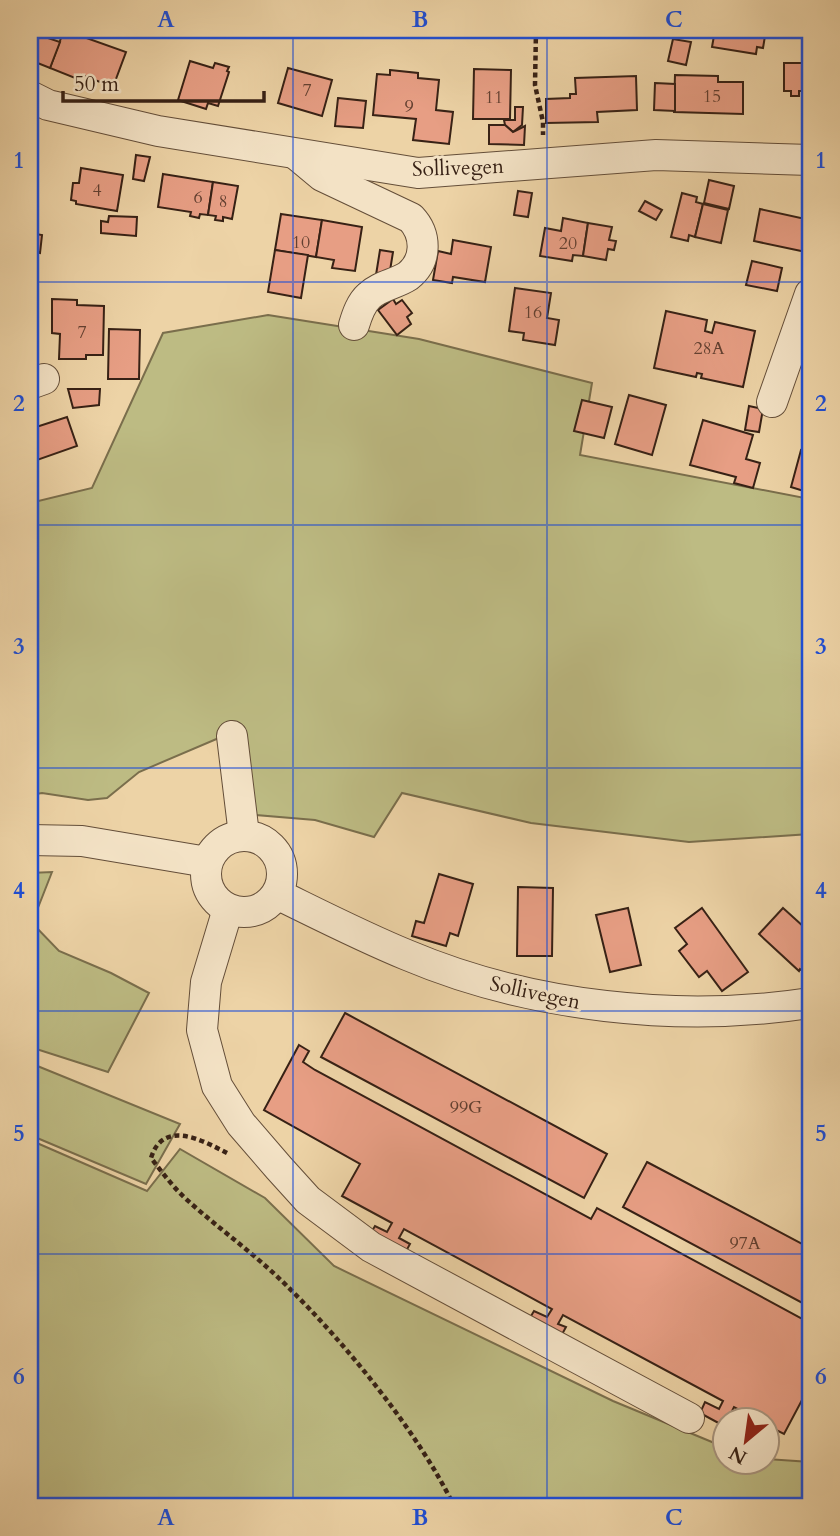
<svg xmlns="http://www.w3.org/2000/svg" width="840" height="1536" font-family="Cardo,serif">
	<rect width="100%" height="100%" fill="#edd3a6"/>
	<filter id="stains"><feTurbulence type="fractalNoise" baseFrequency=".00286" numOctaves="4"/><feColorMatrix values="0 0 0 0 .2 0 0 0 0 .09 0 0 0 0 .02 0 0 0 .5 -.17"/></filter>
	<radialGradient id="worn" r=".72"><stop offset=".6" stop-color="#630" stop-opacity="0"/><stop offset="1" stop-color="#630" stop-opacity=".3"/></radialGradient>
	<g fill="#bdbb83" stroke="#7a6e4c" stroke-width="2">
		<polygon points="268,315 419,339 592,383 580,455 810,499 810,834 689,842 531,823 402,793 374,837 315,820 256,815 240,729 139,772 107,798 88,800 42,793 30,795 30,503 92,488 163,333"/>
		<polygon points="52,872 32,923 59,951 111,973 149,993 108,1072 30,1047 30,873"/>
		<polygon points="30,1063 180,1124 146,1184 30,1135"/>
		<polygon points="30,1140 147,1191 180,1149 265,1198 334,1266 613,1401 724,1447 724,1462 766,1462 767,1459 810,1462 810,1506 30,1506"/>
	</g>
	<g fill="#e79e84" stroke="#372115" stroke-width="2">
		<polygon points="64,30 126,52 113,87 82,75 80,80 50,68"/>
		<polygon points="715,30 766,30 763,48 757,47 756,54 712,47"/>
		<polygon points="36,34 60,42 50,68 30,60 30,52"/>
		<polygon points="673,39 691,42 686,65 668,61"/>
		<polygon points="190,61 213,68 215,63 229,67 227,71 229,72 218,106 208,103 206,109 178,100"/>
		<polygon points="784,63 810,63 810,91 799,91 799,96 791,96 791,91 784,91"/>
		<polygon points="288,68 332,80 322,116 278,103"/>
		<polygon points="474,69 511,70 510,119 473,119"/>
		<polygon points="390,70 418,73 418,78 439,80 436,110 453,112 449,144 413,140 416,119 373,115 377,74 390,75"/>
		<polygon points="675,75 718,76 718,82 743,82 743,114 674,112"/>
		<polygon points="636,76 637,110 597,112 598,122 546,123 546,99 570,98 570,94 576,94 575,78"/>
		<polygon points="655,83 675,84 675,111 654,110"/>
		<polygon points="338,98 366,101 363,128 335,126"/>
		<polygon points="515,107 523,107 522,125 513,132 505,125 504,120 515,120"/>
		<polygon points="489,125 505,125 513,132 525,126 524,145 489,144"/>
		<polygon points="136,155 150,157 144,181 133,179"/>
		<polygon points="30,156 36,156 32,214 30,214"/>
		<polygon points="81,168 123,175 117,211 76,204 76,201 71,200 73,183 79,183"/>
		<polygon points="163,174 213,182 208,215 200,214 199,218 190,216 191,212 158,207"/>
		<polygon points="709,180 734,186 729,209 704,203"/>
		<polygon points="213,182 238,186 232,219 223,217 223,221 215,220 216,216 208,215"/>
		<polygon points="518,191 532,193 528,217 514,215"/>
		<polygon points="682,193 697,197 696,202 703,204 695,237 689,235 688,241 671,237"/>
		<polygon points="645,201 662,210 656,220 639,211"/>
		<polygon points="703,204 728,210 721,243 695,237"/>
		<polygon points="760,209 810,220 806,252 754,241"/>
		<polygon points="281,214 322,220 316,257 275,250"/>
		<polygon points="109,216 137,217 136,236 101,233 101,221 108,222"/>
		<polygon points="563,218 588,223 583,256 573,255 572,261 540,256 545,228 561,231"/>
		<polygon points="322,220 362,227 355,271 332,268 334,260 316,257"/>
		<polygon points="588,223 612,227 609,240 616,241 614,250 608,249 606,260 583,256"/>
		<polygon points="30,233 42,235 40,253 30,251"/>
		<polygon points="453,240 491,247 485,282 453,277 452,283 433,280 438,251 451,254"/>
		<polygon points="275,250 308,255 301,298 268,292"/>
		<polygon points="380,250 393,252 389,277 376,275"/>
		<polygon points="752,261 782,268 777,291 746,285"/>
		<polygon points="515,288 551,293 547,318 559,320 555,345 523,340 524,333 509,331"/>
		<polygon points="52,299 77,300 77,305 104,306 103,355 86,355 86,359 59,359 60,334 52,333"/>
		<polygon points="393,299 396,304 402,300 412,313 407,317 411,324 397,335 378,310"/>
		<polygon points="666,311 707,320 705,331 712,333 715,322 755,331 743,387 701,378 702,374 697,373 696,377 654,368"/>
		<polygon points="109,329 140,330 139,379 108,379"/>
		<polygon points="68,389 100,389 99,405 73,408"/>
		<polygon points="629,395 666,405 652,455 615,444"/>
		<polygon points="582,400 612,407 604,438 574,431"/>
		<polygon points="749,406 763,409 759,432 745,430"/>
		<polygon points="67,417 77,446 31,462 36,476 30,478 30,429"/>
		<polygon points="703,420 753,435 746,459 760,463 753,488 734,483 736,477 690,465"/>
		<polygon points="801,450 810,453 810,493 791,487"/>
		<polygon points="439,874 473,884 458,936 450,933 446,946 412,936 416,921 424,923"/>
		<polygon points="518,887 553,888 552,956 517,956"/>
		<polygon points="628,908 641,965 610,972 596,915"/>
		<polygon points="702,908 748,972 722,991 707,971 699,977 679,951 687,944 675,928"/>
		<polygon points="783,908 804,927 808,922 810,924 810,974 808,976 800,969 799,971 759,934"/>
		<polygon points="345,1013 607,1154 584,1198 321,1057"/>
		<polygon points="299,1045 309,1051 303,1062 315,1070 591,1219 597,1208 810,1323 810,1385 784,1434 766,1425 766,1420 759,1420 734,1407 730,1415 740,1420 724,1420 724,1426 700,1413 705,1402 719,1409 723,1401 563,1315 558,1324 566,1327 560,1338 528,1321 534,1311 547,1317 552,1309 404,1229 399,1238 410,1244 404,1255 369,1236 375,1226 387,1232 392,1223 342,1196 360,1164 264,1110"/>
		<polygon points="647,1162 810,1248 810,1307 623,1207"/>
	</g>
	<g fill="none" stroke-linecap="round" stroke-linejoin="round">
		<defs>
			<g id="minor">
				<polyline points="30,96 48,105 158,131 418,173 656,155 810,160"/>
				<path d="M298,156l24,20 89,42c16,17 16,43 -3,58 -12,8 -29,10 -39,20 -8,7 -12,19 -15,29"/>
				<polyline points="30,384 44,379"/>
				<polyline points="772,402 810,294"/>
				<polyline points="232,736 244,835"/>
				<circle cx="244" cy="874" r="38"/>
				<polyline points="30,840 82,841 207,862"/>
				<path d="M277,894c43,21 86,43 130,61 123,52 272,68 403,48"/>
				<polyline points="228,909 206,982 202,1030 217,1086 241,1124 279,1168 308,1200 371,1247 689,1418"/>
			</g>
		</defs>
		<use href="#minor" stroke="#644e39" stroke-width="32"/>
		<g stroke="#372115" stroke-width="4.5" stroke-dasharray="5 3.5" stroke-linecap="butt">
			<polyline points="536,30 535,85 543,122 543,135"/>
			<path d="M227,1153c-25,-13 -64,-34 -76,5 11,14 22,29 35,41 33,30 69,55 101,87 59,58 131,146 167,220"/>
		</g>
		<use href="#minor" stroke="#f3e2c5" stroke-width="30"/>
	</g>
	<path fill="none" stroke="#1d4ed8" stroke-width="2" stroke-opacity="0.55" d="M293,30v1476M547,30v1476M30,282h780M30,525h780M30,768h780M30,1011h780M30,1254h780"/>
	<g text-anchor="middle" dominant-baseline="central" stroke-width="6" stroke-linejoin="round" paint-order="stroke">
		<g font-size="18" fill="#634031">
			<text x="307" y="90">7</text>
			<text x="712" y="96">15</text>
			<text x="494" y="97">11</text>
			<text x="409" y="106">9</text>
			<text x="97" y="190">4</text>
			<text x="198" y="197">6</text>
			<text x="223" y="201">8</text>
			<text x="301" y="242">10</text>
			<text x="568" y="243">20</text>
			<text x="533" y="312">16</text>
			<text x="82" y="332">7</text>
			<text x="709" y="348">28A</text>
			<text x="466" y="1107">99G</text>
			<text x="745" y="1243">97A</text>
		</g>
		<g font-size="21" fill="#372115" stroke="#f3e2c5">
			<text transform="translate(458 168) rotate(-2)">Sollivegen</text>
			<text transform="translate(535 993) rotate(12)">Sollivegen</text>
		</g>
	</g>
	<rect width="840" height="1536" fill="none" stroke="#edd3a6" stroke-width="77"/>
	<g transform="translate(746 1441) rotate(209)"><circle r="33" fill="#f3e2c5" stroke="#a8957f" stroke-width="2"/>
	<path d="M0-5L12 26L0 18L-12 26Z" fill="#8f2418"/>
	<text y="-10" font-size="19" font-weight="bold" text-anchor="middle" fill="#372115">N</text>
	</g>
	<path d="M63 91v10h201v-10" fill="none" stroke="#372115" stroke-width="3.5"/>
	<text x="74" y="91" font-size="21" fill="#372115" stroke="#f3e2c5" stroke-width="5" paint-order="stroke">50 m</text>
	<rect x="38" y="38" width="764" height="1460" fill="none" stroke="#1d4ed8" stroke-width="2.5"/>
	<g font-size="23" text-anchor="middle" font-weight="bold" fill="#1d4ed8">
		<text x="166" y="27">A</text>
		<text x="420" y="27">B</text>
		<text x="674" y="27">C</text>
		<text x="19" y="168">1</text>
		<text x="821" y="168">1</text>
		<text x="19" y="411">2</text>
		<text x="821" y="411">2</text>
		<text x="19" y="654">3</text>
		<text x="821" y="654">3</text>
		<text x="19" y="898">4</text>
		<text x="821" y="898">4</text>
		<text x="19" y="1141">5</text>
		<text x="821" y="1141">5</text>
		<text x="19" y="1384">6</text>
		<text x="821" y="1384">6</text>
		<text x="166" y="1525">A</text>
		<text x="420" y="1525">B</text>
		<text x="674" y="1525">C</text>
	</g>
	<rect width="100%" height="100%" filter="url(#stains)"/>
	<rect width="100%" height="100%" fill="url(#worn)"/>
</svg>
